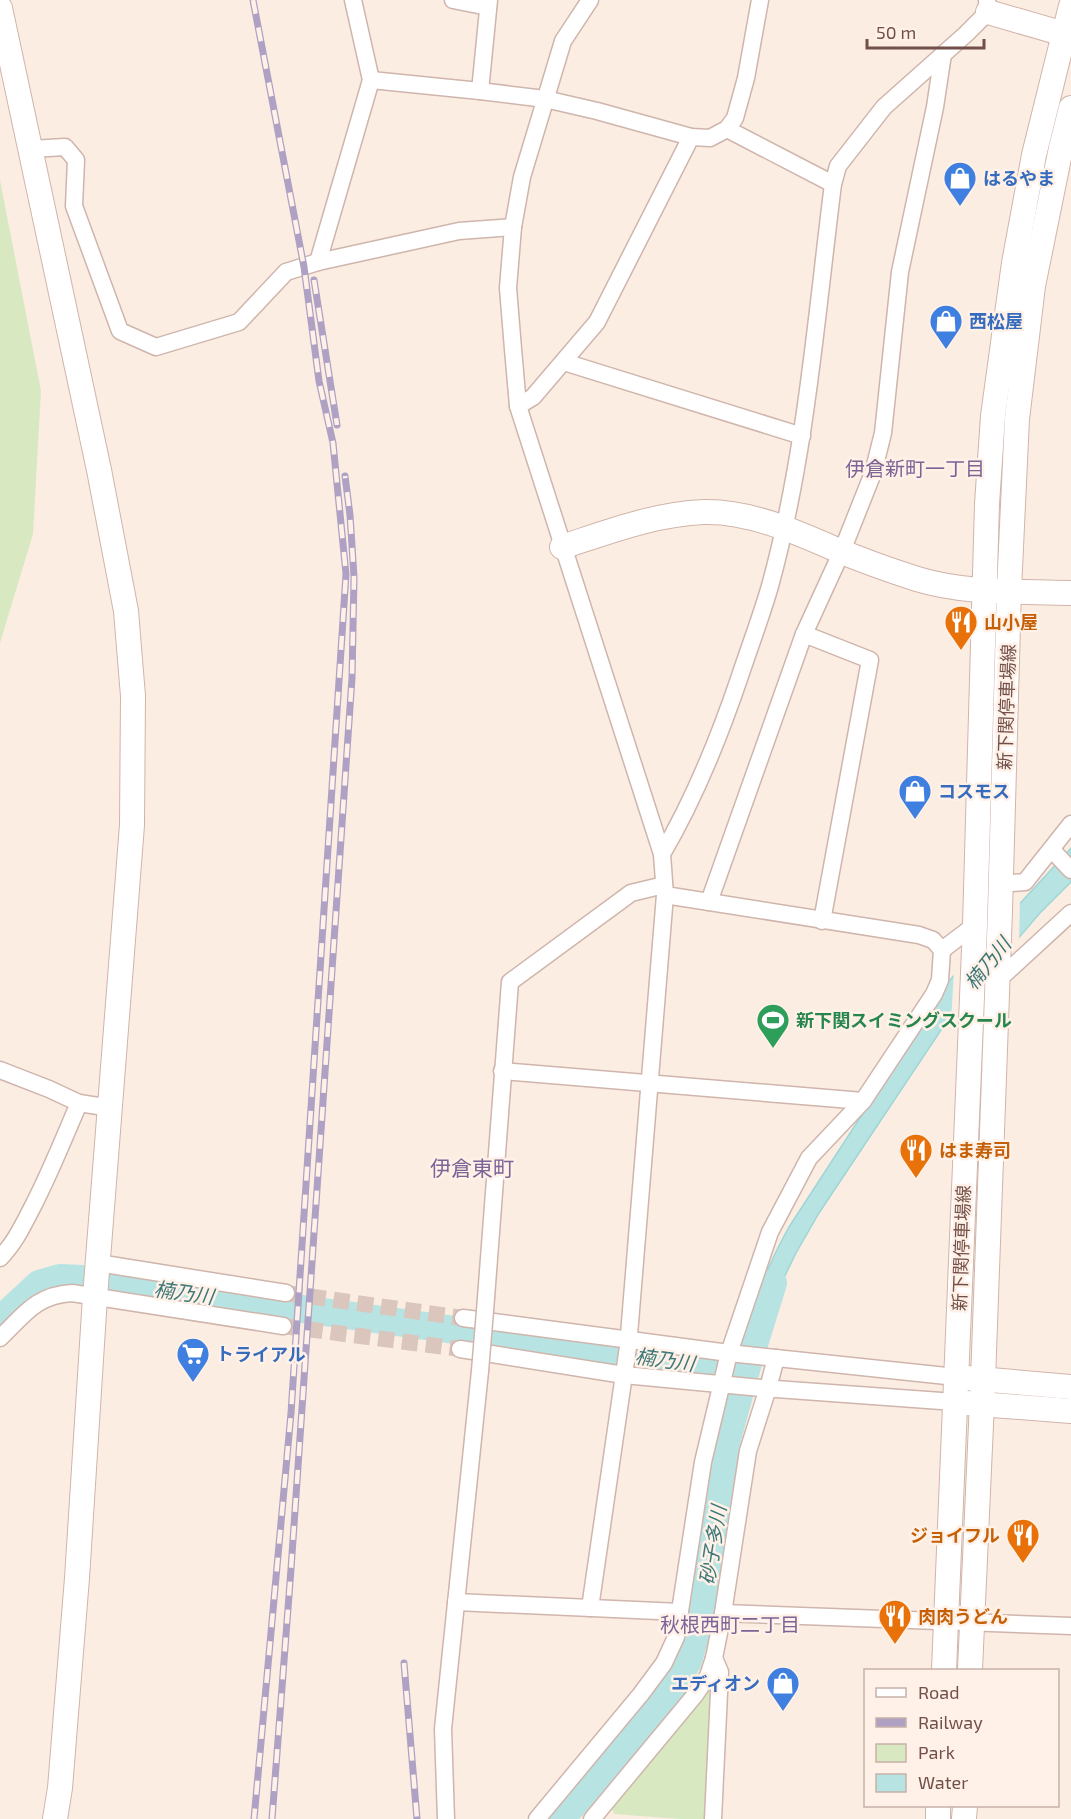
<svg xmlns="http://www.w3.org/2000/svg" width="1071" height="1819" font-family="'Exo 2','Noto Sans JP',sans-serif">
	<rect width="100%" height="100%" fill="#fcede2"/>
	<g fill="#d8e9c1">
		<polygon points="0,180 41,391 33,534 0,643"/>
		<polygon points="711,1680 708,1819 680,1819 614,1814 611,1805"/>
	</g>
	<path fill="#b7e4e3" stroke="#9dd6d5" stroke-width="1.5" d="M1071,848v34l-31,31 -93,108 -128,192 -23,40 -17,35 -12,32 -16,-6c10,-30 22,-59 38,-87l160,-246z"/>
	<polygon fill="#fcede2" points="1020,899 1019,943 951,1021 954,971"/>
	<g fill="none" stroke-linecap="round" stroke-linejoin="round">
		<g stroke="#b7e4e3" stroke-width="28">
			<polyline points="0,1320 39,1284 60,1278 84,1279 746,1370"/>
			<polyline points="561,1819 669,1693 688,1661 701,1616 716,1505 727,1439 746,1370 773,1283"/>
		</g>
		<g stroke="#dac6bc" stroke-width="16" stroke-dasharray="16 8" stroke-linecap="butt">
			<polyline points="286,1293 463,1318"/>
			<polyline points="283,1326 460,1349"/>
		</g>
		<defs>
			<g id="street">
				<polyline points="453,0 488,7"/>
				<polyline points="590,0 563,41 522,177 513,227 508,288 513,349 518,406 662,854 665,895 628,1347 590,1608"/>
				<polyline points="371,80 480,91 545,99 597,111 691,137 710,138 727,129 735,118 746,78 760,0"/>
				<polyline points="480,91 489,0"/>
				<polyline points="727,129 833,184"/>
				<polyline points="31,149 65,147 76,160 74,206 120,331 156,347 239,322 286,272 318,262 459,231 513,227"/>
				<polyline points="318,262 371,80 353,0"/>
				<polyline points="564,362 802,436"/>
				<polyline points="518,406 533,397 597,322 691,137"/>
				<polyline points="804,634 870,660 822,921"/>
				<polyline points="1052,850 1071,870"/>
				<path d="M662,854c33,-56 57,-116 78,-178 10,-30 21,-59 30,-90 36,-131 46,-268 63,-402l5,-18 46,-59 82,-73 22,-22 -1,-12"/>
				<polyline points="1001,884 1025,882 1071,824"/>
				<polyline points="709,902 804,634 842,551 873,473 883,433 900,272 935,107 943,54"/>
				<polyline points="942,950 975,925"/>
				<polyline points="997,981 1071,913"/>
				<polyline points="0,1070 49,1089 79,1103 111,1108"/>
				<polyline points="502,1071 863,1101"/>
				<path d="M0,1258c15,-15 23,-33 33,-52 17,-33 31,-68 46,-103"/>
				<polyline points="98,1263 286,1293"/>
				<polyline points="485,1311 510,982 631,893 664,885"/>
				<polyline points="463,1318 729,1353 956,1377"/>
				<path d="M0,1338c24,-23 36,-43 72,-45l211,33"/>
				<polyline points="460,1349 624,1375 761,1388 955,1402"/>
				<polyline points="456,1602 680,1612"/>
				<polyline points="723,1613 1071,1626"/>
				<polyline points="446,1819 443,1729 480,1371"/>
				<polyline points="537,1819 641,1694 664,1663 676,1637 703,1462 729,1353 770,1232 809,1158 863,1101 934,994 940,980 942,950 933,940 919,935 665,895"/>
				<polyline points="592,1819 695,1695 708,1676 714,1658 723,1613 748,1451 768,1388 776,1358"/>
				<polyline points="713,1819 720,1672 714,1658"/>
			</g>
			<g id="secondary">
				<polyline points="0,8 99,470 126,611 133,696 132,825 95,1297 77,1578 60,1788 55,1819"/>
				<polyline points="988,12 1071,36"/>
				<path d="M562,547c46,-15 92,-33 142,-35 45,-1 90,19 131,37 26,11 54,21 82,30 49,15 103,12 154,14"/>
				<polyline points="967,1378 1071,1387"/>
				<polyline points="966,1403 1071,1411"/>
				<polyline points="944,1670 975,925 987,504 993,416 1014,263 1034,155 1071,6"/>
				<polyline points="970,1670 983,1380 1000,911 1009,590 1017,419 1033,286 1061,148 1071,108"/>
				<polyline points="938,1819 938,1806"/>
				<polyline points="964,1819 965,1806"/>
			</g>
		</defs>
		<use href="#street" stroke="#cfb5ac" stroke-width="19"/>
		<use href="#secondary" stroke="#d1b4a9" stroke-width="26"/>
		<use href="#street" stroke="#fff" stroke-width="16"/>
		<use href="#secondary" stroke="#fff" stroke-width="24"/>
		<defs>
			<g id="rail">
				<polyline points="253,0 304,267 319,381 333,443 346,574 291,1413 254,1819"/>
				<polyline points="314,280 337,425"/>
				<polyline points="404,1663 417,1819"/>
				<polyline points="272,1819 291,1569 352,678 354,577 350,515 345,476"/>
			</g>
		</defs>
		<use href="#rail" stroke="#aea1c4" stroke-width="7"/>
		<use href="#rail" stroke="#fff1e7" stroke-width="4.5" stroke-dasharray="14" stroke-linecap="butt"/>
		<defs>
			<polyline id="street-bridge" points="480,1371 485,1311"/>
		</defs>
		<use href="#street-bridge" stroke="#cfb5ac" stroke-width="19" stroke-linecap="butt"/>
		<use href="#street-bridge" stroke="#fff" stroke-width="16"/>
	</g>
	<defs>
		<symbol id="shop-pin" viewBox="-11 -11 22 30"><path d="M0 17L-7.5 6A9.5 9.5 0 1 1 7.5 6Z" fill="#3f7fe0" stroke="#fff1e7"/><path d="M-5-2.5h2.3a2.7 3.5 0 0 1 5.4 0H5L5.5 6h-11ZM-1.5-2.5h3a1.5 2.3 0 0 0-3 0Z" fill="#fff"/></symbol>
		<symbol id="restaurant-pin" viewBox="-11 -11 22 30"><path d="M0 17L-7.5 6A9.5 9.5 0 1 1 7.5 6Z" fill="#e8710a" stroke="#fff1e7"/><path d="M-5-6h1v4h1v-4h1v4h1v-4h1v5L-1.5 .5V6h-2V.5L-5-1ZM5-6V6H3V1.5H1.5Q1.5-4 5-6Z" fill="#fff"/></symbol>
		<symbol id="stadium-pin" viewBox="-11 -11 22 30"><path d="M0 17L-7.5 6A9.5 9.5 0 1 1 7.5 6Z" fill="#2e9e5b" stroke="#fff1e7"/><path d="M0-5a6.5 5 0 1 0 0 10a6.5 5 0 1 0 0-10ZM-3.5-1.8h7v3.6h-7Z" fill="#fff"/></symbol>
		<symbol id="supermarket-pin" viewBox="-11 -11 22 30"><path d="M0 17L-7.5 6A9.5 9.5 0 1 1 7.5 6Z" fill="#3f7fe0" stroke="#fff1e7"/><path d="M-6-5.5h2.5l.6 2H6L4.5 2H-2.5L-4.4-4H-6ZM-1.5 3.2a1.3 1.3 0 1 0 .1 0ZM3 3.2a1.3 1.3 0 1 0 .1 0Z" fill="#fff"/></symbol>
	</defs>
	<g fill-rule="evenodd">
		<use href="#shop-pin" x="941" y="159" width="38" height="52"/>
		<use href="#shop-pin" x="927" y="302" width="38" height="52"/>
		<use href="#restaurant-pin" x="942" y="603" width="38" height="52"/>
		<use href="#shop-pin" x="896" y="772" width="38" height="52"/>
		<use href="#stadium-pin" x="754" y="1001" width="38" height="52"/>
		<use href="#restaurant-pin" x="897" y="1131" width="38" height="52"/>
		<use href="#supermarket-pin" x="174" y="1335" width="38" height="52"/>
		<use href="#restaurant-pin" x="1004" y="1516" width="38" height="52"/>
		<use href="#restaurant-pin" x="876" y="1597" width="38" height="52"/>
		<use href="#shop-pin" x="764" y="1664" width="38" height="52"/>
	</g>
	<g text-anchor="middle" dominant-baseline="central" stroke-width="5" stroke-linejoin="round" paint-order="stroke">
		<g font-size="18" font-weight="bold" fill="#366cbe" stroke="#fff1e7" text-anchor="start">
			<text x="983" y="178">はるやま</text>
			<text x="969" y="321">西松屋</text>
			<text x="938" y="791">コスモス</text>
			<text x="216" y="1354">トライアル</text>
			<text x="760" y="1683" text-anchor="end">エディオン</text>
		</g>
		<g font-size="18" font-weight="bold" fill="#c56008" stroke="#fff1e7" text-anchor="start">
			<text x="984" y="622">山小屋</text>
			<text x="939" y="1150">はま寿司</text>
			<text x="1000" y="1535" text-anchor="end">ジョイフル</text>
			<text x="918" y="1616">肉肉うどん</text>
		</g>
		<g font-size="18" fill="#725049" stroke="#fff1e7">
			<text transform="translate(1006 707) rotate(-88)">新下関停車場線</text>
			<text transform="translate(961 1248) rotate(-88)">新下関停車場線</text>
		</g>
		<g font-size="18" font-weight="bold" fill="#27864d" stroke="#fff1e7" text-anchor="start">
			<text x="796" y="1020">新下関スイミングスクール</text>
		</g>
		<g font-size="20" fill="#7c6496" stroke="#fff1e7">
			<text x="915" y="468">伊倉新町一丁目</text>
			<text x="730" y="1624">秋根西町二丁目</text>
		</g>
		<g font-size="20" font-style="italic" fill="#3d7878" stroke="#fff1e7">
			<text transform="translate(987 963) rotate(-51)">楠乃川</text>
			<text transform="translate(184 1292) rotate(8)">楠乃川</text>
			<text transform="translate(665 1359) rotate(8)">楠乃川</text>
			<text transform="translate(712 1545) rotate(-81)">砂子多川</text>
		</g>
		<g font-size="21" fill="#7c6496" stroke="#fff1e7">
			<text x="472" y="1167">伊倉東町</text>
		</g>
	</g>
	<rect x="864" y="1669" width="195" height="138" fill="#fff1e7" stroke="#c7b1a8" stroke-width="1.5"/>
	<rect x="876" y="1688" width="30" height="9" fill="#ffffff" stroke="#c7b1a8" stroke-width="1.5"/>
	<text x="918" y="1699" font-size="18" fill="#725049">Road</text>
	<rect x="876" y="1718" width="30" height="9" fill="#aea1c4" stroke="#c7b1a8" stroke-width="1.5"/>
	<text x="918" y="1729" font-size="18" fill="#725049">Railway</text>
	<rect x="876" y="1744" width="30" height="18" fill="#d8e9c1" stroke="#c7b1a8" stroke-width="1.5"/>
	<text x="918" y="1759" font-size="18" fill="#725049">Park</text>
	<rect x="876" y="1774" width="30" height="18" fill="#b7e4e3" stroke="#c7b1a8" stroke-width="1.5"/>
	<text x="918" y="1789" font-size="18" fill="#725049">Water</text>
	<path d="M867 39v9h117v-9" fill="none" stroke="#725049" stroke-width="3"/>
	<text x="876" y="39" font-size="18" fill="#725049" stroke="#fff1e7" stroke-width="4.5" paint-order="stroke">50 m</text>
</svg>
